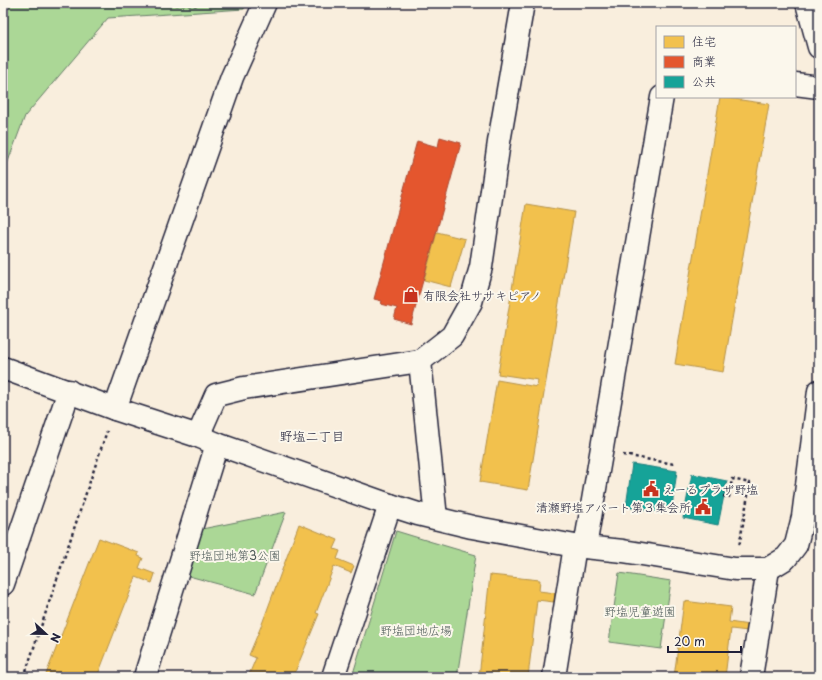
<svg xmlns="http://www.w3.org/2000/svg" width="822" height="680" font-family="'Playpen Sans','Klee One',sans-serif">
	<rect width="100%" height="100%" fill="#f9eedd"/>
	<filter id="ink" filterUnits="userSpaceOnUse"><feTurbulence type="fractalNoise" baseFrequency=".025" numOctaves="2"/><feDisplacementMap in="SourceGraphic" scale="8" xChannelSelector="R" yChannelSelector="G"/><feConvolveMatrix kernelMatrix="1 2 1 2 8 2 1 2 1" color-interpolation-filters="sRGB"/></filter>
	<g filter="url(#ink)">
		<g fill="#abd796" stroke="#667c68">
			<polygon points="3,3 245,3 244,9 108,18 25,116 3,175"/>
			<polygon points="286,512 255,594 185,575 202,529"/>
			<polygon points="396,531 432,542 476,555 457,677 352,677"/>
			<polygon points="619,573 671,581 661,649 609,642"/>
		</g>
		<g fill="#f2c14e" stroke="#b49148">
			<polygon points="720,97 769,104 723,372 675,364"/>
			<polygon points="526,204 574,212 528,490 480,482 497,380 537,387 538,380 498,374"/>
			<polygon points="437,232 465,239 451,287 424,280"/>
			<polygon points="299,524 338,540 334,549 340,551 337,559 354,566 351,573 334,566 316,613 319,614 293,677 248,677 256,658 249,655 262,624"/>
			<polygon points="99,538 139,553 138,556 143,558 139,568 155,574 152,583 136,577 97,677 45,677"/>
			<polygon points="490,575 540,580 539,591 555,593 554,602 537,600 528,677 479,677"/>
			<polygon points="684,601 731,607 729,622 749,625 748,631 731,629 725,677 674,677"/>
		</g>
		<polygon fill="#e4572e" stroke="#aa4732" points="440,137 461,143 411,324 394,319 397,308 381,304 382,301 374,299 417,141 438,147"/>
		<g fill="#17a398" stroke="#1a7c7c">
			<polygon points="632,464 677,471 671,514 626,507"/>
			<polygon points="692,474 727,481 718,525 683,518"/>
		</g>
		<g fill="none" stroke-linecap="round" stroke-linejoin="round">
			<defs>
				<g id="minor">
					<polyline points="807,3 819,47"/>
					<polyline points="795,84 819,87"/>
					<polyline points="420,361 436,518"/>
					<polyline points="3,368 115,409 198,436 217,444 390,505 418,514 472,527 575,546 623,551 735,569 768,569 786,558 796,545 803,517 819,391"/>
					<polyline points="115,409 232,77 265,3"/>
					<polyline points="198,436 216,395 244,388 420,361 452,336 471,302 481,267 499,142 523,3"/>
					<polyline points="585,547 662,97"/>
					<polyline points="3,584 69,391"/>
					<polyline points="145,677 217,444"/>
					<polyline points="333,677 390,505"/>
					<polyline points="554,677 575,546"/>
					<polyline points="751,677 768,569"/>
				</g>
			</defs>
			<use href="#minor" stroke="#22223b" stroke-width="25"/>
			<g stroke="#22223b" stroke-width="2.5" stroke-dasharray="3 3" stroke-linecap="butt">
				<polyline points="134,3 136,4 196,5 199,3"/>
				<polyline points="623,455 674,464"/>
				<polyline points="723,496 729,497 732,479 750,483 739,547"/>
				<polyline points="24,677 107,431"/>
			</g>
			<use href="#minor" stroke="#fbf7ec" stroke-width="22"/>
		</g>
	</g>
	<defs>
		<symbol id="shop-bare" viewBox="-9 -9 18 18"><path d="M-5-2.5h2.3a2.7 3.5 0 0 1 5.4 0H5L5.5 6h-11ZM-1.5-2.5h3a1.5 2.3 0 0 0-3 0Z" fill="#c8321e" stroke="#fbf7ec" stroke-width="2.5" paint-order="stroke"/></symbol>
		<symbol id="civic-bare" viewBox="-9 -9 18 18"><path d="M-.6-6.5H3V-4.5H.6V-3L4-1V1h2V6H-6V1h2V-1L-.6-3ZM-1.2 2.5V6h2.4V2.5Z" fill="#c8321e" stroke="#fbf7ec" stroke-width="2.5" paint-order="stroke"/></symbol>
	</defs>
	<g fill-rule="evenodd">
		<use href="#shop-bare" x="400" y="284" width="22" height="22"/>
		<use href="#civic-bare" x="640" y="478" width="22" height="22"/>
		<use href="#civic-bare" x="692" y="496" width="22" height="22"/>
	</g>
	<g text-anchor="middle" dominant-baseline="central" stroke-width="4" stroke-linejoin="round" paint-order="stroke">
		<g font-size="12" fill="#22223b" stroke="#fbf7ec" text-anchor="start">
			<text x="423" y="295">有限会社ササキピアノ</text>
			<text x="663" y="489">えーるプラザ野塩</text>
			<text x="691" y="507" text-anchor="end">清瀬野塩アパート第３集会所</text>
		</g>
		<g font-size="12" fill="#4b5856" stroke="#fbf7ec">
			<text x="235" y="555">野塩団地第3公園</text>
			<text x="640" y="611">野塩児童遊園</text>
			<text x="416" y="630">野塩団地広場</text>
		</g>
		<g font-size="13" fill="#22223b" stroke="#fbf7ec">
			<text x="312" y="435">野塩二丁目</text>
		</g>
	</g>
	<rect width="822" height="680" fill="none" stroke="#fbf7ec" stroke-width="16"/>
	<rect x="8" y="8" width="806" height="664" fill="none" stroke="#22223b" stroke-width="1.5" filter="url(#ink)"/>
	<rect x="656" y="26" width="140" height="72" fill="#fbf7ec" stroke="#a4a2a5"/>
	<rect x="664" y="36" width="20" height="12" fill="#f2c14e" stroke="#a4a2a5"/>
	<text x="692" y="46" font-size="12" fill="#22223b">住宅</text>
	<rect x="664" y="56" width="20" height="12" fill="#e4572e" stroke="#a4a2a5"/>
	<text x="692" y="66" font-size="12" fill="#22223b">商業</text>
	<rect x="664" y="76" width="20" height="12" fill="#17a398" stroke="#a4a2a5"/>
	<text x="692" y="86" font-size="12" fill="#22223b">公共</text>
	<g transform="translate(46 634) rotate(112)" stroke="#fbf7ec" stroke-width="3" paint-order="stroke">
	<path d="M0-3L7 15L0 10L-7 15Z" fill="#22223b"/>
	<text y="-6" font-size="11" font-weight="bold" text-anchor="middle" fill="#22223b">N</text>
	</g>
	<path d="M668 646v6h73v-6" fill="none" stroke="#22223b" stroke-width="2"/>
	<text x="674" y="646" font-size="12" fill="#22223b" stroke="#fbf7ec" stroke-width="3" paint-order="stroke">20 m</text>
</svg>
